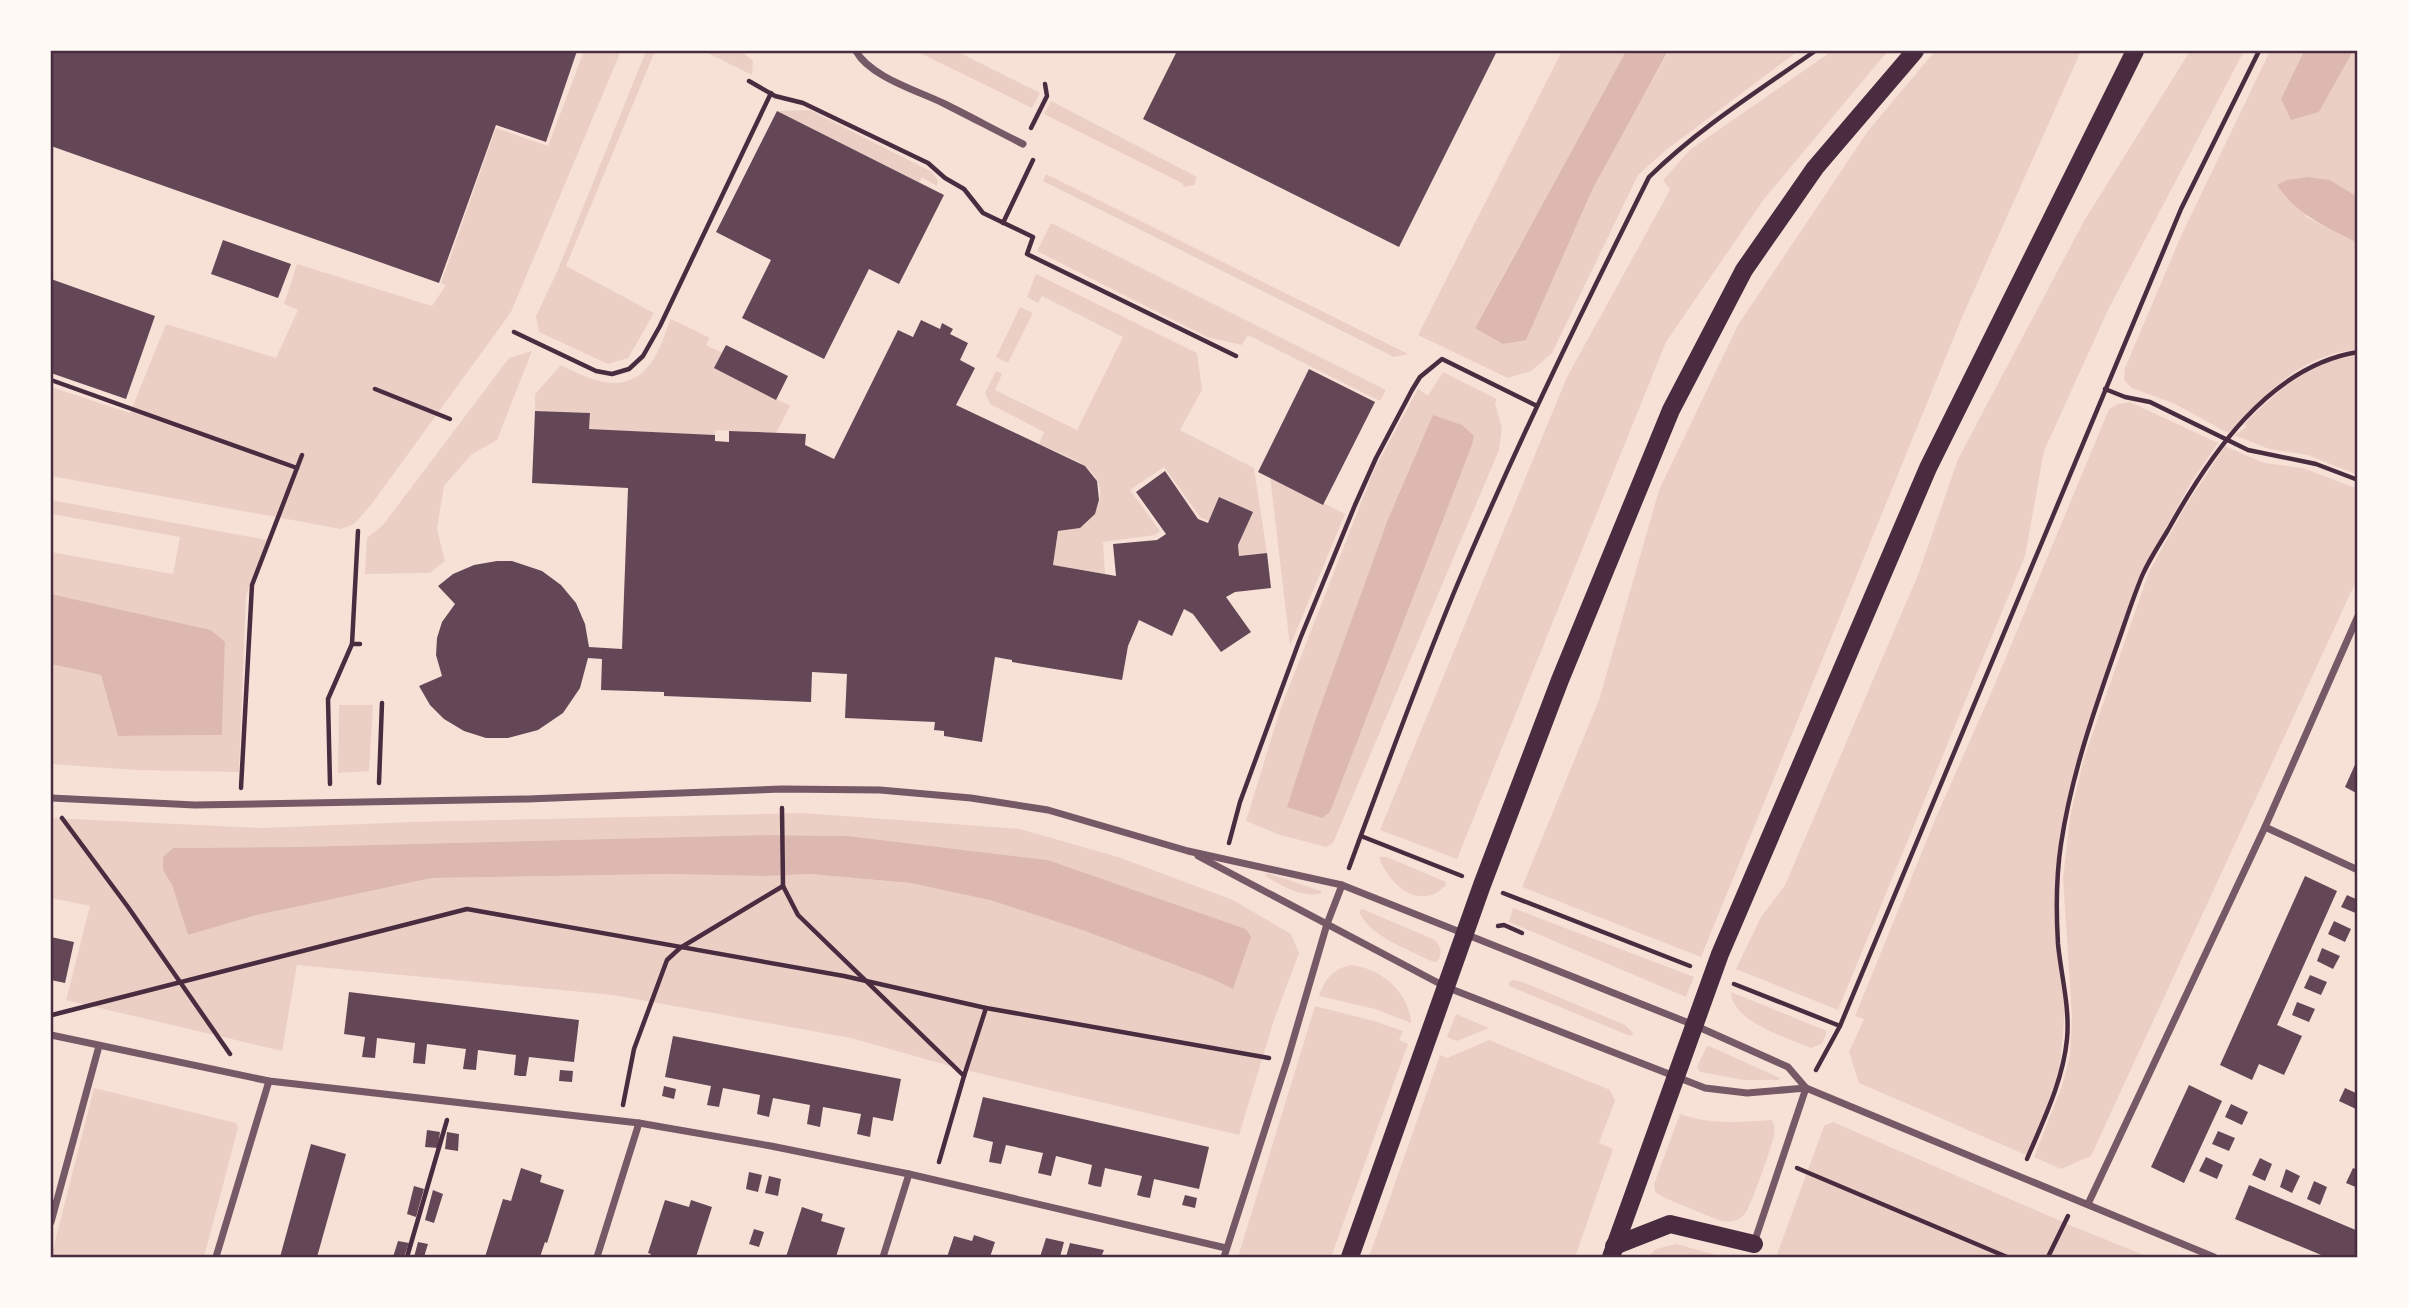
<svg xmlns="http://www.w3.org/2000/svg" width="2409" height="1308" font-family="Ubuntu,sans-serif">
	<rect width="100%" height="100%" fill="#f7e1d7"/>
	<g fill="#ebcfc5" fill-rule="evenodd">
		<polygon points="584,51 621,51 511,312 371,505 354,524 341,529 51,476 51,387 130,413 166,324 276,358 298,310 284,304 297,264 432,306 446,285 441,283 496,128 548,146"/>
		<polygon points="646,51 655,51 566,266 654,313 628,358 608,364 539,332 536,316 557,272"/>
		<polygon points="704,51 741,51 753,61 752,75"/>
		<polygon points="916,51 956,51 1040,93 1032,108"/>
		<polygon points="1562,51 1626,51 1475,327 1503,344 1669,51 1798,51 1666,150 1638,175 1552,353 1531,371 1508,378 1418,335"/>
		<polygon points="1832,51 1888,51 1764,199 1666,342 1457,859 1380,830 1567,377 1670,190 1663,180 1691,149"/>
		<polygon points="1935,51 2081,51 1963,315 1701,957 1522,887 1599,700 1659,490 1738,325 1868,131"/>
		<polygon points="2190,51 2244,51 2108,310 2044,451 2025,556 1838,1010 1736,969 1761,917 1785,885 1918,575 1958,459 2084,221"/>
		<path d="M2270,51h34l-23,48 38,13 34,-61h5v146l-28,-17 -22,-3 -2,40 52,26v106c-62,8 -87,42 -130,84l-53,-29 -43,-16 -8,-8 1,-12 56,-132z"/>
		<polygon points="1051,101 1197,177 1194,185 1184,187 1182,183 1044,114"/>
		<polygon points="810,110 932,172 938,181 937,186 922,177 919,182 777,111"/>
		<polygon points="1046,174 1408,354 1394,357 1043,181"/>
		<polygon points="1051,223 1386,390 1380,401 1248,335 1242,345 1207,337 1037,251"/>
		<path d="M1036,274l161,79 5,37 -22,40 74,38 13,85 -28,3 -1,-11 14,-33 -32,-15 -11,24 -9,-4 -36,-50 -34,23 30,41 -5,4 -52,7 2,32 -52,-9 5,-34c29,1 56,-31 35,-57 -12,-15 -38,-22 -54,-30l5,-12 -54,-28 -5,-11 11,-22 6,3 -7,16 82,40 46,-93 -81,-41 -4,7 -11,-6z"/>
		<polygon points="1020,307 1033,313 1008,363 996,357"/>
		<path d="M671,319l39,19 -4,7 16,8 -7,15 75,38 -14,27 -60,-3 -1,5 -126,-6 1,-16 -55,-2v-17l26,-29c33,17 67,32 92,-5 8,-12 12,-28 18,-41z"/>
		<polygon points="532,351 497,440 472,454 444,486 437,529 445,561 430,573 365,574 367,538 383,525 509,358"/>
		<path d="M2358,354v121l-50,-20 -39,-6 -35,-14 13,-8 -3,-3c40,-38 58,-59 114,-70z"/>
		<path d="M1443,372l54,27 -2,4 7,25 -3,22 -166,393 -7,4 -46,-12 -34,-14 34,-111 84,-215 11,-27 43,-79 10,7zM1474,436l-2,9 -142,367 -42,-5 28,-89 72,-199 22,-50z"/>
		<polygon points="2130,402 2218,443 2192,481 2137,580 2070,786 2057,871 2057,919 2065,1010 2060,1066 2041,1124 2026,1155 1859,1083 1849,1052 1864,1019 1855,1016 1937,815 1994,686 2109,409 2118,404"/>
		<polygon points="2225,446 2264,463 2303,468 2358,489 2358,577 2091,1156 2061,1169 2034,1157 2062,1086 2070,1056 2072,1017 2063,878 2070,817 2084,758 2149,572 2185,507"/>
		<polygon points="1270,476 1345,514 1290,646"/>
		<polygon points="51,500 267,540 246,595 239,772 136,770 51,764 51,664 101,675 118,736 222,735 225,642 211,630 51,594 51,552 173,574 180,537 51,514"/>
		<polygon points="339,705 373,705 369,771 338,773"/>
		<path d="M803,813l217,16 98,28 115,43 58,34 8,19 -25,67 -35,115 -282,-67 -106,-30 -238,-43 -316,-30 -15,86 -216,-51 24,-94 -39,-8v-80l210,10 151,-6zM767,835l81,1 200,24 198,69 -27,54 -8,-5 -126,-47 -95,-31 -80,-17 -100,-9 -45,2 -97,-2 -236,4 -175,37 -69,20 -16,-50 -8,-15 -1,-13 10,-9 123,-1z"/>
		<path d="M1379,857h8l59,25 -1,4c-26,26 -57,-2 -66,-29z"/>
		<path d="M1267,873l54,18 1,2c-21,6 -40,-8 -57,-17z"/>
		<polygon points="1513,908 1694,977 1686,997 1509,922"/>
		<path d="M1362,909l71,30c8,6 11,16 3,23l-5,-1c-22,-11 -64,-26 -72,-50z"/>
		<path d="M1350,965c30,2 60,28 61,58l-36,-14 -56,-13c6,-17 13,-26 31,-31z"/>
		<polygon points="1514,980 1525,983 1625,1025 1634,1034 1630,1036 1509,986 1509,982"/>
		<path d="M1731,992l96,39 -5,13 -11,4c-23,-10 -79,-26 -80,-56z"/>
		<polygon points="1315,1006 1374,1021 1403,1031 1399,1040 1408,1044 1331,1257 1238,1257"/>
		<polygon points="1456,1014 1489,1028 1457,1041 1447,1037"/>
		<polygon points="1489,1040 1610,1090 1615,1101 1599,1143 1613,1149 1575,1257 1369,1257 1440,1055 1447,1058"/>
		<polygon points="1707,1046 1709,1046 1780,1078 1778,1080 1744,1080 1700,1072 1697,1067"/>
		<polygon points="94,1088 236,1123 238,1128 204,1257 51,1257"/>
		<path d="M1680,1114c29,11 62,8 92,6 3,6 3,10 2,16 -3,12 -23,72 -30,79 -7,7 -17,8 -26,5l-53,-22 -10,-6 -1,-8z"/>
		<polygon points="1833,1122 2072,1226 2149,1257 1776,1257 1824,1126"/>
		<polygon points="1676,1244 1724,1257 1648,1257 1656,1249"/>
	</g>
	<g fill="#dcb8b0">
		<polygon points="1626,51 1668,51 1592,190 1526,340 1503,344 1475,328"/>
		<polygon points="2304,51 2353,51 2319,112 2291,120 2281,99"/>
		<path d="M2308,177l22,3 28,17v46c-31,-16 -61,-28 -81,-58l10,-5z"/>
		<polygon points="1433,415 1462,425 1474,436 1472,445 1330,812 1322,818 1287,807 1316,718 1388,519"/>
		<polygon points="51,594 211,630 225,642 222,735 118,736 101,675 51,664"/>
		<polygon points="767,835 848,836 1048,860 1246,929 1251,937 1233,989 1210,978 1085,931 990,900 910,883 810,874 765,876 668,874 432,878 257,915 188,935 172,885 163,870 163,857 173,848 296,847"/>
	</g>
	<g fill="#644757">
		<polygon points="51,51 577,51 546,142 496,125 439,283 51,146"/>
		<polygon points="1177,51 1497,51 1399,247 1143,119"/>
		<polygon points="777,111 944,195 899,284 869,269 824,359 742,318 771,260 716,232"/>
		<polygon points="223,240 291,264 278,298 211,274"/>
		<polygon points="51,279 155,316 126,399 51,373"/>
		<polygon points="921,320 940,329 942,323 953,329 950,334 968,343 960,360 975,368 956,405 1085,466 1097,481 1099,500 1095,514 1080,528 1058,531 1053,565 1116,576 1113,544 1157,540 1166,534 1136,492 1165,471 1198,519 1208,523 1219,497 1253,512 1238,545 1239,556 1267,553 1271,588 1235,592 1226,597 1251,632 1221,652 1193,614 1184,609 1172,636 1139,620 1128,646 1122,680 1012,662 1012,660 995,657 982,742 944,736 944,731 934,730 935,722 845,718 847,674 812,672 811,702 664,696 664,692 601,690 602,659 588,658 580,688 563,713 538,730 508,738 486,738 464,731 444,719 430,705 419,686 442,676 436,655 437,638 442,622 455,604 438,586 453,574 474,565 497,561 512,561 542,571 561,585 576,603 585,624 589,647 622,649 628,488 532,483 535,411 590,413 589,429 715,435 715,441 729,442 729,431 806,434 805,445 834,459 898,330 913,337"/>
		<polygon points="726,345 788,376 776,400 714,368"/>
		<polygon points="1309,369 1375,402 1323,505 1258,472"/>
		<polygon points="2358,758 2358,794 2345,787"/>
		<polygon points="2305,876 2337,891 2277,1025 2302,1036 2284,1075 2259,1064 2252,1080 2220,1065"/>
		<polygon points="2347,895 2358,900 2358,914 2341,907"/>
		<polygon points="2334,921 2351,929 2345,942 2328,934"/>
		<polygon points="51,937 74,942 65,983 51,980"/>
		<polygon points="2322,948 2340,956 2333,969 2317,961"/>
		<polygon points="2310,975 2327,982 2321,995 2304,988"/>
		<polygon points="349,992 579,1020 574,1062 529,1057 526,1076 520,1076 514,1075 516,1055 478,1050 476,1070 463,1069 466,1049 427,1044 425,1064 413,1063 415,1043 377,1038 375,1058 362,1057 365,1037 344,1034"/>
		<polygon points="2297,1002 2315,1009 2309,1022 2292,1015"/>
		<polygon points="673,1036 901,1079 893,1121 873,1117 870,1137 857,1134 861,1114 823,1107 820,1127 807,1124 810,1105 773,1098 769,1117 757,1114 760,1095 723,1088 719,1107 707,1105 711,1086 665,1077"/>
		<polygon points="560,1070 573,1071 572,1082 559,1081"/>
		<polygon points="2189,1085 2222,1101 2184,1183 2151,1167"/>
		<polygon points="664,1086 676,1089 674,1099 662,1096"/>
		<polygon points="2345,1088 2358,1094 2356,1109 2339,1101"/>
		<polygon points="983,1097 1209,1147 1199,1189 1154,1179 1150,1198 1144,1197 1137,1195 1142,1176 1105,1168 1101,1187 1095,1186 1088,1184 1092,1165 1056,1156 1051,1176 1038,1173 1043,1153 1006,1145 1001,1164 989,1162 993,1142 973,1137"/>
		<polygon points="2231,1104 2248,1112 2242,1125 2225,1117"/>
		<polygon points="427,1130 440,1132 438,1148 425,1147"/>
		<polygon points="2218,1131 2235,1138 2229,1151 2212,1144"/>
		<polygon points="447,1132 459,1134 458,1151 445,1149"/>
		<polygon points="311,1144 346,1154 317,1257 280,1257"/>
		<polygon points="2206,1157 2223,1165 2217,1179 2199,1171"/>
		<polygon points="2260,1158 2272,1164 2265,1181 2252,1175"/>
		<polygon points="521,1168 542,1175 540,1182 564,1190 547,1243 545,1242 540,1257 485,1257 503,1199 511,1201"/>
		<polygon points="2353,1168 2358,1170 2358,1188 2346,1183"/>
		<polygon points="2286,1169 2300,1176 2292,1193 2280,1187"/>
		<polygon points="749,1172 762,1175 758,1192 746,1189"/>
		<polygon points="769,1176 781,1179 778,1196 765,1193"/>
		<polygon points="2314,1181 2327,1187 2320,1205 2307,1199"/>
		<polygon points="2249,1185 2358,1231 2358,1257 2326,1257 2235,1219"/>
		<polygon points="414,1186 424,1189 416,1217 407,1214"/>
		<polygon points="433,1190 443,1194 434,1223 425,1220"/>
		<polygon points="1185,1195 1197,1198 1195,1208 1182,1205"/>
		<polygon points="665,1200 689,1207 691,1200 712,1207 696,1257 649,1257 651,1254 648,1253"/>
		<polygon points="802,1207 823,1214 821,1221 845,1228 836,1257 786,1257"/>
		<polygon points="754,1229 764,1232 759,1247 749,1244"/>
		<polygon points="974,1235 995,1242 990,1257 947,1257 954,1236 972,1241"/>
		<polygon points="1046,1238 1064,1242 1060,1257 1040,1257"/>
		<polygon points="398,1241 409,1243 404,1257 393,1257"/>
		<polygon points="418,1242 428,1244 424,1257 414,1257"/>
		<polygon points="1070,1243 1104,1250 1101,1257 1066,1257"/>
	</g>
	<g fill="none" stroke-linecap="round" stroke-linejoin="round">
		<g stroke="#4a2c40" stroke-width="4.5">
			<polyline points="749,81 775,96 803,103 928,163 945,178 964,189 983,213 1033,237 1027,254 1236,356"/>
			<polyline points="1031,128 1047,96 1045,84"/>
			<polyline points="1003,223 1033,160"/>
			<polyline points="514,332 596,371 612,374 629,369 643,356 660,326 771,93"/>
			<polyline points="51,380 297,468"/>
			<polyline points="375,389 450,419"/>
			<polyline points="2105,389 2125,397 2150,402 2248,450 2316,464 2358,480"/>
			<polyline points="352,644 360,644"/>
			<polyline points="379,783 382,703"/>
			<polyline points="330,784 328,699 352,644 358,531"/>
			<polyline points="241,788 252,585 302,455"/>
			<polyline points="782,808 783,886 798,915 964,1076 939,1162"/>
			<polyline points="62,818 128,907 230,1054"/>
			<polyline points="1361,836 1462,876"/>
			<polyline points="1229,843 1240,802 1300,639 1355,505 1376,458 1412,390 1420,377 1442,359 1537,406"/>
			<path d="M1349,868c34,-93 68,-186 106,-278 59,-140 126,-277 194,-413 50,-49 109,-86 166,-126"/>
			<polyline points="1503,893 1690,966"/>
			<polyline points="1498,926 1504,925 1522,933"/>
			<polyline points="1734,984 1840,1026"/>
			<polyline points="52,1015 467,909 844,976 986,1008 1269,1058"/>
			<polyline points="1816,1070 1840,1026 2181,209 2259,51"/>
			<polyline points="964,1076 986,1008"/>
			<polyline points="623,1105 634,1049 667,960 680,948 783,886"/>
			<path d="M2027,1159c16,-38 36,-78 40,-120 3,-32 -6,-64 -9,-95 -2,-33 -2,-67 3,-100 10,-67 32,-130 54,-193 9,-25 17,-51 27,-75 7,-16 17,-31 26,-46 41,-74 101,-164 190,-178"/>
			<polyline points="1797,1168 2007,1257"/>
			<polyline points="407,1257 447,1120"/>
			<polyline points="2048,1257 2068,1216"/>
		</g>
		<g stroke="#755966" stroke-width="7">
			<path d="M856,51c14,26 63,40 89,53 26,13 52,27 78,40"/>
			<polyline points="51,798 195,805 528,799 782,789 880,790 971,798 1048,810 1188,851 1342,885 1694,1025 1788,1067 1806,1088"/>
			<polyline points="2265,827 2358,870"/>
			<polyline points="1198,856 1446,987 1705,1088 1747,1093 1806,1088 2214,1257"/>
			<polyline points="51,1035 269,1081 639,1123 771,1146 909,1174 1226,1248"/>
			<polyline points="2088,1204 2265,827 2358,616"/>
			<polyline points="51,1222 99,1046"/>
			<polyline points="1754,1243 1806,1088"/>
			<polyline points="216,1257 269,1081"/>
			<polyline points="597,1257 639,1123"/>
			<polyline points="883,1257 909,1174"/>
			<polyline points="1224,1257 1287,1061 1327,924 1342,885"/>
		</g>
		<g stroke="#4a2c40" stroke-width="18">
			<polyline points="1614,1246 1670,1224 1754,1244"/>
			<polyline points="1350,1257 1482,885 1560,680 1671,410 1744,270 1815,168 1915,51"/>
			<polyline points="1611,1257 1720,954 1928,468 2135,51"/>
		</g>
	</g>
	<rect width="2409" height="1308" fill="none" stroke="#fffaf5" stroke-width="105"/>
	<rect x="52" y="52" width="2304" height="1204" fill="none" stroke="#4a2c40" stroke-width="2.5"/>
</svg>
